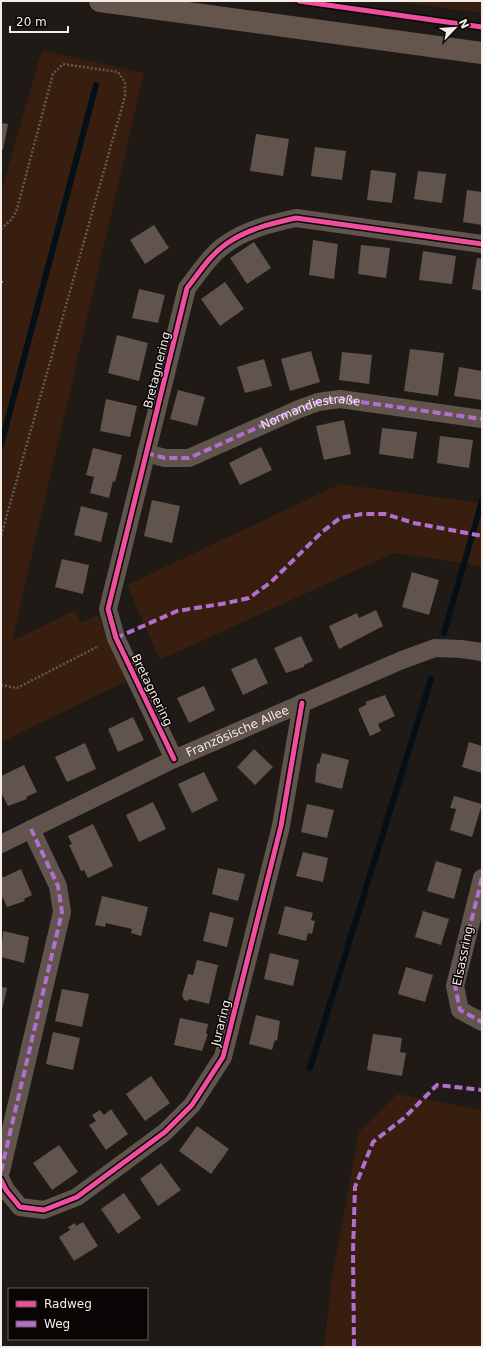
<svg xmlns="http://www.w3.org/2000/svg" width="483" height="1348" font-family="'DejaVu Sans',sans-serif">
	<rect width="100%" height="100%" fill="#1f1a16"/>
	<g fill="#371e0e">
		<polygon points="391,1 482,1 482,13"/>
		<polygon points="42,50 144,73 12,641 75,610 81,623 98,615 127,681 1,742 1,192"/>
		<polygon points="340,484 482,503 482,566 394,553 160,660 127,585"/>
		<polygon points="397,1094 482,1110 482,1347 324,1347 332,1278 359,1132"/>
	</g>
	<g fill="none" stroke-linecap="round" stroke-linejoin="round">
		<g stroke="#040f17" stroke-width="6">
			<polyline points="1,445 96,85"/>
			<polyline points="444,633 482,501"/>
			<polyline points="310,1068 431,679"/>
		</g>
	</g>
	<g fill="#60544c">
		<polygon points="1,123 8,124 3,150 1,149"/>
		<polygon points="256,134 289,139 283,176 250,171"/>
		<polygon points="315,147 346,151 342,180 311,176"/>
		<polygon points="371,170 396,173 392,203 367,200"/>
		<polygon points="418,171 446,174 442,203 414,199"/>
		<polygon points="467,190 482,192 482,225 463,222"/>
		<polygon points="154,225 169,248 145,264 130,240"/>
		<polygon points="313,240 338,244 334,279 309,275"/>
		<polygon points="254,242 271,268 247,284 230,258"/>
		<polygon points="361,245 390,248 386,278 358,274"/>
		<polygon points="423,251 456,256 452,284 419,280"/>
		<polygon points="477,258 482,259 482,291 472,289"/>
		<polygon points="225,282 244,309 220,326 201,299"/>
		<polygon points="139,289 165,295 158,323 132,318"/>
		<polygon points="117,335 148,343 139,381 108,373"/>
		<polygon points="410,349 444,353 438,396 404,391"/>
		<polygon points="311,351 320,382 290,391 281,359"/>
		<polygon points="342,352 372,355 369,384 339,380"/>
		<polygon points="264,359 272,386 245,393 237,367"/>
		<polygon points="459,367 482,371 482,400 454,396"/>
		<polygon points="178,390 205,397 197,426 170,419"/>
		<polygon points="106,399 137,406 130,437 100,431"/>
		<polygon points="344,420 351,454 324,460 316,426"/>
		<polygon points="382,428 417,432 413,459 379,454"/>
		<polygon points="440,436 473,440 469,468 437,463"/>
		<polygon points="261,447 272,470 240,485 229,463"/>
		<polygon points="93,448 122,455 115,482 113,481 109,498 90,493 94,477 86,475"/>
		<polygon points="152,500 180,506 172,543 144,536"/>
		<polygon points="81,506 108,513 101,542 74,535"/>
		<polygon points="62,559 89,565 83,594 55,587"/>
		<polygon points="412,572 439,580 429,615 402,607"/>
		<polygon points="376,610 383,626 339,649 329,626 357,613 359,618"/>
		<polygon points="301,636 313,661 304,665 304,667 286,673 274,648"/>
		<polygon points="256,658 268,683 243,695 231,669"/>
		<polygon points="204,686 215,710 189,723 177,698"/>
		<polygon points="385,695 395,716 378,724 381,731 370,736 358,709 367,704 365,702"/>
		<polygon points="133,717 144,740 118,752 108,729"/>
		<polygon points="469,742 482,746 482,773 462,767"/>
		<polygon points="85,743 96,769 67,782 55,757"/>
		<polygon points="254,749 273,767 255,785 237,767"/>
		<polygon points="322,753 349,760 342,789 315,782 317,763 319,764"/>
		<polygon points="24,765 37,792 26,797 27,799 8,806 1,792 1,776"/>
		<polygon points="204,772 218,800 192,813 178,784"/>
		<polygon points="454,796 482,804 472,837 450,830 456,809 450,808"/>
		<polygon points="153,802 166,829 139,842 126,815"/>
		<polygon points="307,804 334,810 327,838 301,832"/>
		<polygon points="93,824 113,866 88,878 84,870 81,871 69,845 72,844 68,836"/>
		<polygon points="303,852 328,858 323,882 296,876"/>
		<polygon points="436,861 462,869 454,899 427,891"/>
		<polygon points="218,868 245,874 238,901 212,894"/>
		<polygon points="21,869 32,895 24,899 25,901 7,907 3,898 1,899 1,876 4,877"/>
		<polygon points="102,896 148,907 141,936 131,933 132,929 106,923 105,927 95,925"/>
		<polygon points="285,906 313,913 311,920 315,921 312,934 308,933 306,941 278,934"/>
		<polygon points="423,911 449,919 441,945 415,937"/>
		<polygon points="210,912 234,918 227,947 203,941"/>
		<polygon points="3,931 29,937 24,963 1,957"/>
		<polygon points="270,953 299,960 293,986 264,979"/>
		<polygon points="197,960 218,965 209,1004 189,999 188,1001 184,1000 182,995 188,974 193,975"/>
		<polygon points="406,967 433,975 425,1002 398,994"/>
		<polygon points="1,987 7,988 2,1010 1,1010"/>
		<polygon points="62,989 89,994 82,1027 55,1021"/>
		<polygon points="256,1015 280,1021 277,1041 275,1040 272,1050 249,1044"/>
		<polygon points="180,1018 208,1024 206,1034 208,1034 202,1051 174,1045"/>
		<polygon points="53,1032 80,1038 73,1070 46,1064"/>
		<polygon points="373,1034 402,1038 400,1052 406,1053 402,1076 367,1070"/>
		<polygon points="151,1076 170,1103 145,1121 126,1094"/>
		<polygon points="111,1109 128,1134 106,1150 89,1125 96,1121 92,1115 100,1110 104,1115"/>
		<polygon points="197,1126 229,1149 211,1174 179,1151"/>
		<polygon points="59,1145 78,1172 52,1190 33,1163"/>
		<polygon points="161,1163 181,1190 158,1206 140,1179"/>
		<polygon points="124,1193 141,1218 118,1234 101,1209"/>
		<polygon points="83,1222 98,1246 74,1261 59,1237 70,1230 68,1227 75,1223 76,1226"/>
	</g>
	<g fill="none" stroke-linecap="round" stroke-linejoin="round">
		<g stroke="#625a54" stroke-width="2.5" stroke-dasharray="2 2" stroke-linecap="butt">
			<polyline points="1,229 12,219 17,209 53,74 63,64 118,72 125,82 125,96 1,536"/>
			<polyline points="1,685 17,688 99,646"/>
		</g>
		<g stroke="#60544c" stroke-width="18">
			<path id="s1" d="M146,453l19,5h24l110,-49 19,-7 22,-3 142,20"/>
			<path d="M174,759l-58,-121 -8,-29 79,-321c12,-15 23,-33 39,-44 21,-15 47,-21 70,-26l186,26"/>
			<path id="s2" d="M1,844l173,-85 228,-99 33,-12 26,1 21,3"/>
			<polyline points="482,878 455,986 460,1010 482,1022"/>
			<polyline points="1,1171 62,912 58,886 31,829"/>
			<polyline points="1,1180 6,1190 20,1207 44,1210 77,1197 165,1132 192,1105 223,1057 281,826 302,703"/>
		</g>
		<polyline stroke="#64564d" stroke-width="22" points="100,1 482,53"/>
		<g stroke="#b36fd0" stroke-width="4" stroke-dasharray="8 4" stroke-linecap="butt">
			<polyline points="1,281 1,283"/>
			<polyline points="146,453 165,458 189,458 299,409 318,402 340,399 482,419"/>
			<polyline points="116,638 177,611 227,603 249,598 271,582 322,532 340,518 362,514 385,514 414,523 482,536"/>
			<polyline points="482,878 455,986 460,1010 482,1022"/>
			<polyline points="1,1171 62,912 58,886 31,829"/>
			<polyline points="354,1347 353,1252 355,1187 373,1142 404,1118 437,1085 482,1090"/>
		</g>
		<defs>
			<g id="cycleway">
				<polyline points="299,1 482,27"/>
				<path d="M174,759l-58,-121 -8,-29 79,-321c12,-15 23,-33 39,-44 21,-15 47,-21 70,-26l186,26"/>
				<polyline points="1,1180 6,1190 20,1207 44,1210 77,1197 165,1132 192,1105 223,1057 281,826 302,703"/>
			</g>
		</defs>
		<use href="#cycleway" stroke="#090504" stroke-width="8"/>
		<use href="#cycleway" stroke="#ef4d9e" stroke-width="5"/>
	</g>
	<g text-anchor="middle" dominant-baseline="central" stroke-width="3" stroke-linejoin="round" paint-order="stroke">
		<g font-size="12" fill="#f4ece7" stroke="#090504">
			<text transform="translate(157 370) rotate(-76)">Bretagnering</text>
			<text stroke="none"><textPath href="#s1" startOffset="175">Normandiestraße</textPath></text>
			<text transform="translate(152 690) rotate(64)">Bretagnering</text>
			<text stroke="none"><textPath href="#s2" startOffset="262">Französische Allee</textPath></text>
			<text transform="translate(463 956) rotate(-78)">Elsassring</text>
			<text transform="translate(221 1023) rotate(-76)">Juraring</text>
		</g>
	</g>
	<rect width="483" height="1348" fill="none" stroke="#f4ece7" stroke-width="4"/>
	<rect x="8" y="1288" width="140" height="52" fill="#090504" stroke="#67615f"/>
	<rect x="16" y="1301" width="20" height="6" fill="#ef4d9e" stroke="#67615f"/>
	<text x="44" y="1308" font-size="12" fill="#f4ece7">Radweg</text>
	<rect x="16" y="1321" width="20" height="6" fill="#b36fd0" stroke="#67615f"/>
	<text x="44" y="1328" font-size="12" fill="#f4ece7">Weg</text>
	<g transform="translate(455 28) rotate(65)" stroke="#090504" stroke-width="3" paint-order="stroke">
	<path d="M0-3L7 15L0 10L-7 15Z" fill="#f4ece7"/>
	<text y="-6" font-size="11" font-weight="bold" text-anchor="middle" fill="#f4ece7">N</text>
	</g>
	<path d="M10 26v6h58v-6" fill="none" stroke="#f4ece7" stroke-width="2"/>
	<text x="16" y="26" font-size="12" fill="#f4ece7" stroke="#090504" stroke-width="3" paint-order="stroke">20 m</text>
</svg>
